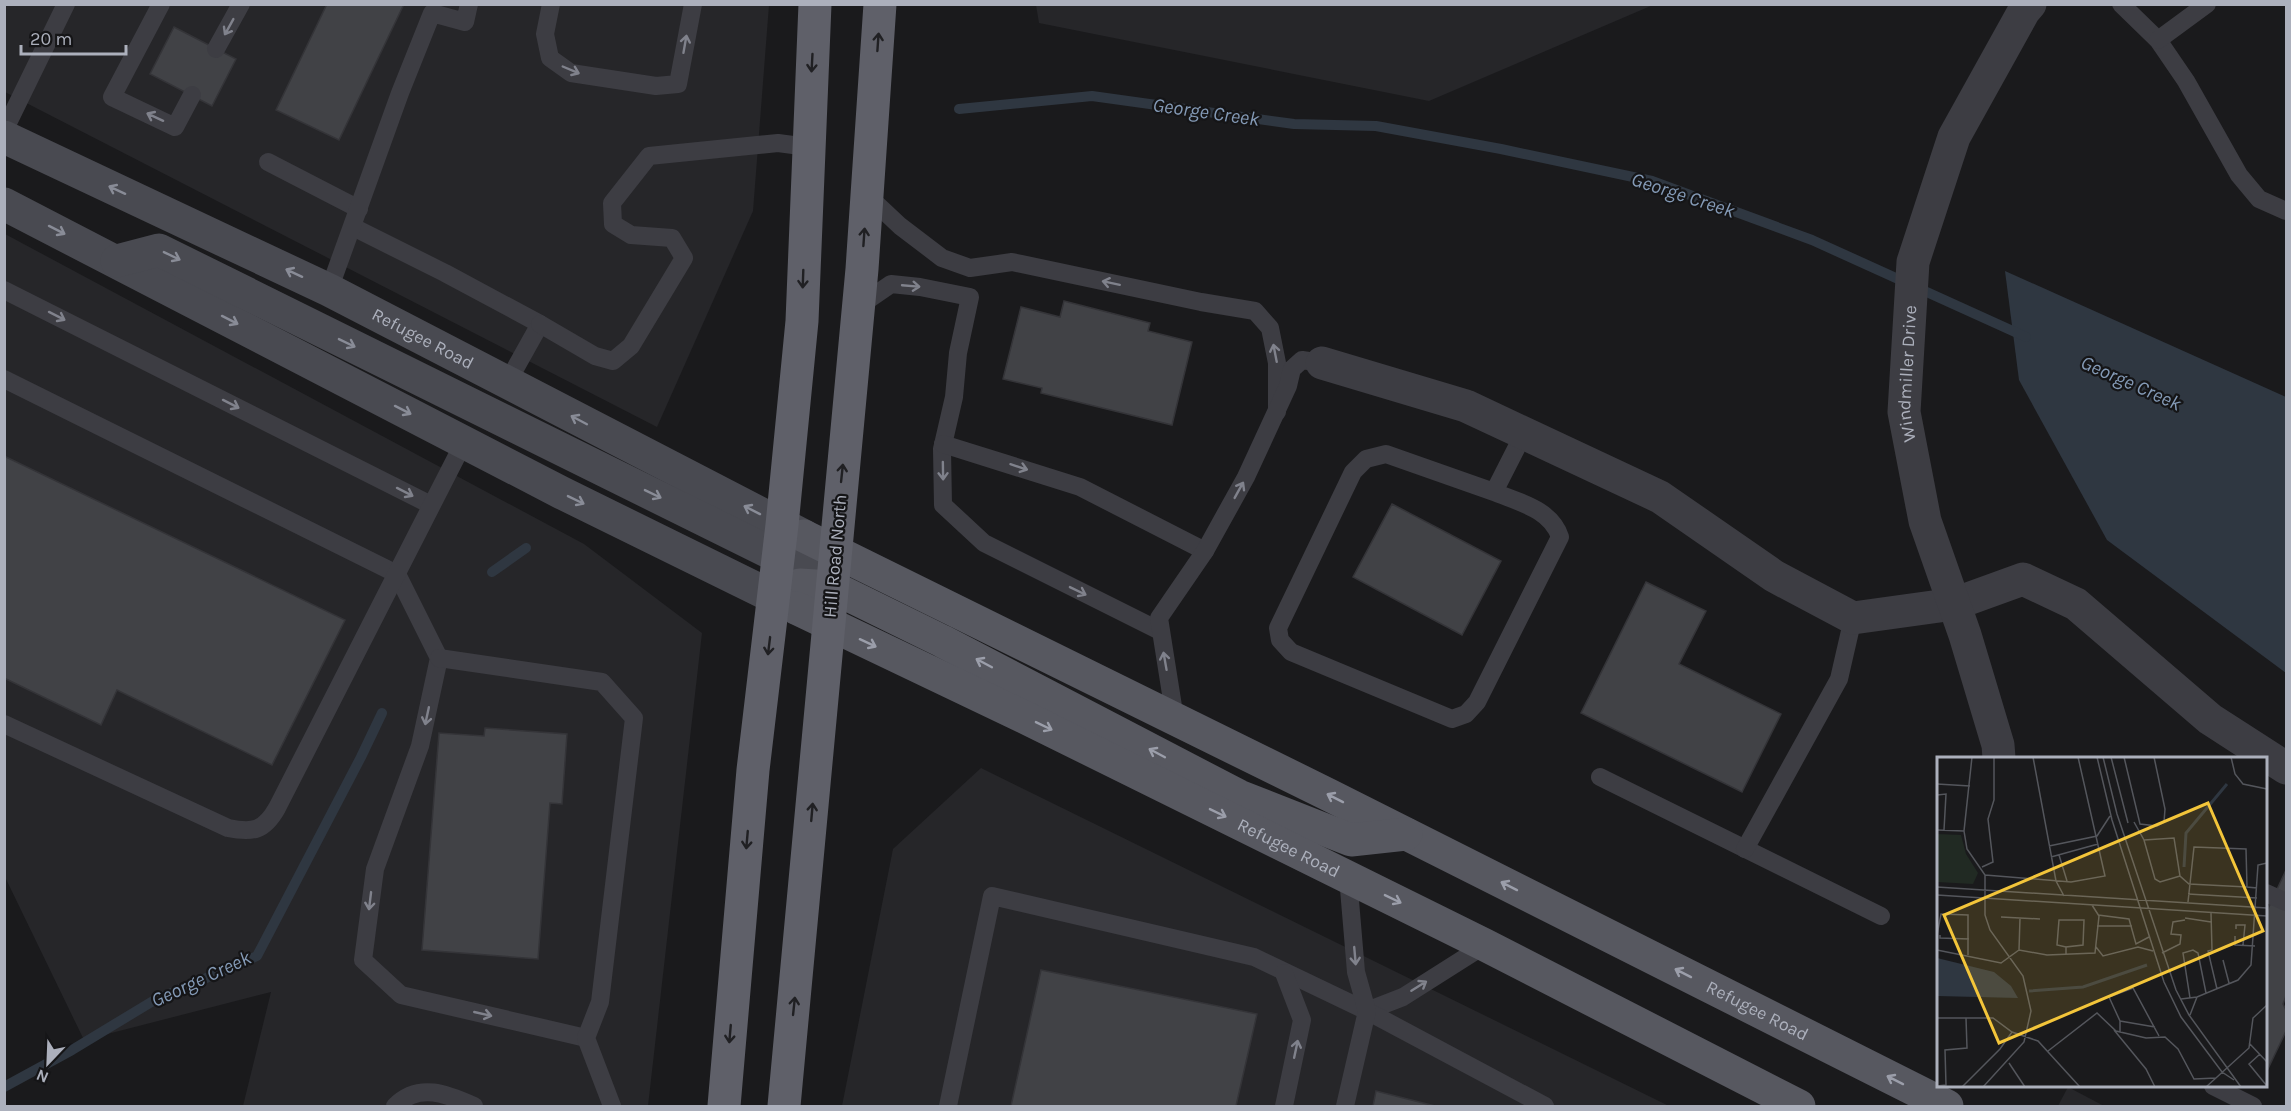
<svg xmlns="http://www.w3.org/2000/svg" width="2291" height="1111" font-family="Karla,sans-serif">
	<rect width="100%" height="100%" fill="#1a1a1c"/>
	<g fill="#262629">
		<polygon points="4,5 769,5 753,211 657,427 5,92"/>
		<polygon points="1036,5 1036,4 1653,5 1429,101 1039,23"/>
		<polygon points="5,234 584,544 702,633 648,1106 243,1106 271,992 84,1040 5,877"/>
		<polygon points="981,768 1669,1106 842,1106 893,849"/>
		<polygon points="2068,1087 2104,1106 2058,1106"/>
	</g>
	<polygon fill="#2f3741" points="2005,271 2286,397 2286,673 2107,540 2019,380"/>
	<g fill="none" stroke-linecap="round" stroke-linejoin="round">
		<g stroke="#2f3741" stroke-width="10">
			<polyline points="959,109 1092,96 1294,124 1376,126 1501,149 1652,181 1812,240 2026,337"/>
			<polyline points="492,572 526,548"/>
			<polyline points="4,1087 72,1050 153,1001 257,956 361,757 382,713"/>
		</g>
	</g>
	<g fill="#414246" stroke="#343438" stroke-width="1.5">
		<polygon points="327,4 404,4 339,140 276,110"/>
		<polygon points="174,27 236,59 212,106 150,74"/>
		<polygon points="1064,301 1150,323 1148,331 1192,342 1172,425 1041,393 1042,388 1003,379 1021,307 1060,317"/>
		<polygon points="4,456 345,620 272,765 117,690 101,725 4,678"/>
		<polygon points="1392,504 1501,561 1462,635 1353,577"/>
		<polygon points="1646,582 1706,611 1679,664 1781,714 1742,792 1581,713"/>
		<polygon points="485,728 567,734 562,804 550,803 538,959 422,950 439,733 484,736"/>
		<polygon points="2286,870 2286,996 2283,1004 2286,1010 2286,1031 2266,1073 2266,913"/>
		<polygon points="1041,970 1257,1014 1236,1106 1011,1106"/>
		<polygon points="1376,1091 1435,1106 1373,1106"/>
	</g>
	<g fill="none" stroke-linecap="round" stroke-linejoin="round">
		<g stroke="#3d3d43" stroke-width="18">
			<polyline points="161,4 112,97 175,127 192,95"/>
			<polyline points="551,4 545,34 550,58 571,73 656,86 678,84 693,4"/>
			<polyline points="2121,4 2158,40 2186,81 2239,175 2259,199 2286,211"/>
			<polyline points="2158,40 2207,4"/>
			<polyline points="216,49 241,4"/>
			<polyline points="4,131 66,4"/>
			<polyline points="268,162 359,209"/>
			<polyline points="867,195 900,226 942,258 970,268 1012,262 1201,302 1255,311 1270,328 1277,363 1277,412"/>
			<polyline points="353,227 445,273 540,324 507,383"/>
			<polyline points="4,290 431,505"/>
			<polyline points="329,290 400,93 432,13 465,22 469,4"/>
			<polyline points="859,306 891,284 920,287 970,297 958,353 954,397 942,449 943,505 984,543 1160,631"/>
			<polyline points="540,324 595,356 613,361 631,346 684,258 672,238 631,235 613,224 612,203 649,156 778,143 808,147"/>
			<polyline points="4,379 397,574 439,658 420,746 375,869 363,960 401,995 586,1038"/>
			<polyline points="943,444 1080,487 1205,551"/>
			<path d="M1494,492c24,10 57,17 66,45l-83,165 -11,12 -14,5 -161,-67 -11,-12 -2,-12 75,-156 13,-13 20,-5 108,38 30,-59"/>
			<polyline points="439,658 602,682 634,718 600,1002 586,1038 612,1106"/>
			<polyline points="1175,719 1159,618 1205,551 1246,477 1288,386 1292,369 1302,360 1322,363"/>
			<path d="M4,724l224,104c25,5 36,3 49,-20l187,-366"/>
			<polyline points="1600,777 1881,916"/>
			<polyline points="1745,849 1839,679 1853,618"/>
			<polyline points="2266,893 2286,902"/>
			<polyline points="1367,1011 1403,997 1485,945"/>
			<polyline points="2213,1086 2253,1106"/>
			<path d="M395,1106c24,-24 52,-12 79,0"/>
			<polyline points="948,1106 992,896 1254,957 1367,1011 1545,1106"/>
			<polyline points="1284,1106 1302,1020 1284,973"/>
			<polyline points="1345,1106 1367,1011 1356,972 1348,877"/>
		</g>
		<g stroke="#3d3d43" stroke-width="33">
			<polyline points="1322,363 1466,406 1660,497 1774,576 1853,618 1954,604 2023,579 2076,604 2210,719 2286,768"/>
			<path id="s1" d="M1999,758l-1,-13 -33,-110 -40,-114 -21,-109 9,-150 41,-125 70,-126 6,-7"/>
		</g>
		<g stroke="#494a51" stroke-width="33">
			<path id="s2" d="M4,137l325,153 475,246"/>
			<polyline points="4,204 562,493 796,608"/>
			<path d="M117,261l42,-11 620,307c27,11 31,12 56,-5"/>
		</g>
		<g stroke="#575860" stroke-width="33">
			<path id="s3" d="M804,536l525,259 618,311"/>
			<polyline points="774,598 782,590 800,585 832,587 942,641 1239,796 1351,840 1406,834"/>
			<path id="s4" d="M796,608l226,108 463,229 314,161"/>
		</g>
		<g stroke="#5f6069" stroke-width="33">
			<polyline points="724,1106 753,770 782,525 802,321 815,4"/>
			<polyline points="784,1106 862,269 880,4"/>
		</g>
	</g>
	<defs><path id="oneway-shaft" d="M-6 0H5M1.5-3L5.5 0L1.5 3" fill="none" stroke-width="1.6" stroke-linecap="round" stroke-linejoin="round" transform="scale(1.5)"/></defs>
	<g stroke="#80828c">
		<use href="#oneway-shaft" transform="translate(229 27) rotate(119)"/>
		<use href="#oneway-shaft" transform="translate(685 44) rotate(-80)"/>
		<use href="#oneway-shaft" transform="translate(571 70) rotate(23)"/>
		<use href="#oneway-shaft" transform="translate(155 117) rotate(-155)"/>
		<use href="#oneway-shaft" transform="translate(1111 283) rotate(-168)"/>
		<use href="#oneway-shaft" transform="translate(911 286) rotate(5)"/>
		<use href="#oneway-shaft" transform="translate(57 316) rotate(27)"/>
		<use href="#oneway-shaft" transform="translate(1275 353) rotate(-101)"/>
		<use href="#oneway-shaft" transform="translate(231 404) rotate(27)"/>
		<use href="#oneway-shaft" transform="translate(1019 467) rotate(18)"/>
		<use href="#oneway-shaft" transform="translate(943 471) rotate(89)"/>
		<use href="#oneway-shaft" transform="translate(1239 490) rotate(-61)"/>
		<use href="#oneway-shaft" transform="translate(405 492) rotate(27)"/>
		<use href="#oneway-shaft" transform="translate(1078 591) rotate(26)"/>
		<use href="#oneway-shaft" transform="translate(1165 661) rotate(-100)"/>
		<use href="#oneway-shaft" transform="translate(427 716) rotate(102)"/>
		<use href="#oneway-shaft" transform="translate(370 901) rotate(97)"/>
		<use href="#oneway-shaft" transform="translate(1355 956) rotate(85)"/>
		<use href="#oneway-shaft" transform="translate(1419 986) rotate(-32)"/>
		<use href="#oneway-shaft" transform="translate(483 1014) rotate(13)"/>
		<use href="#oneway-shaft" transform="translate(1296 1049) rotate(-78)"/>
	</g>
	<g stroke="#202023">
		<use href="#oneway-shaft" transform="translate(878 42) rotate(-86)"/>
		<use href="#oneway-shaft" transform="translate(812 63) rotate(93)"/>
		<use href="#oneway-shaft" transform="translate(864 237) rotate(-86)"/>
		<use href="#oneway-shaft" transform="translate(803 279) rotate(92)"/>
		<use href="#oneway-shaft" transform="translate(842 473) rotate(-84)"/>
		<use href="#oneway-shaft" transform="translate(769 646) rotate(97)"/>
		<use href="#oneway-shaft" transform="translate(812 812) rotate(-85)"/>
		<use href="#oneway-shaft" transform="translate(747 840) rotate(95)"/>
		<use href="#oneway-shaft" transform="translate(794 1006) rotate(-84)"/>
		<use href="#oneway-shaft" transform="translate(730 1034) rotate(95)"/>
	</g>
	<g stroke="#898c97">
		<use href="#oneway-shaft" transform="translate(117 190) rotate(-155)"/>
		<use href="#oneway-shaft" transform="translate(57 230) rotate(27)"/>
		<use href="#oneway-shaft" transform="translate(172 256) rotate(26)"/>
		<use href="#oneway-shaft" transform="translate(294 273) rotate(-155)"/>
		<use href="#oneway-shaft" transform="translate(230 320) rotate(27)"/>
		<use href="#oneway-shaft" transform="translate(347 343) rotate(26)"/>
		<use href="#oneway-shaft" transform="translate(403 410) rotate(27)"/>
		<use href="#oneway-shaft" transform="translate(579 420) rotate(-152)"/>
		<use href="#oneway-shaft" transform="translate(653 494) rotate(26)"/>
		<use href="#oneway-shaft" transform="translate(576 500) rotate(26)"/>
		<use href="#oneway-shaft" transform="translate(752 510) rotate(-153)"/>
	</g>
	<g stroke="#9b9eaa">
		<use href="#oneway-shaft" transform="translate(868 643) rotate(25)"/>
		<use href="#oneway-shaft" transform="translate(984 663) rotate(-152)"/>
		<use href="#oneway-shaft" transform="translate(1044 726) rotate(26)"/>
		<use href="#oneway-shaft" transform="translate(1157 753) rotate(-152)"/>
		<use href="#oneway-shaft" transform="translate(1335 798) rotate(-153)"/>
		<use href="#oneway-shaft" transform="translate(1218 813) rotate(26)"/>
		<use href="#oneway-shaft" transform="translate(1509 886) rotate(-153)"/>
		<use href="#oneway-shaft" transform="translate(1393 899) rotate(26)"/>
		<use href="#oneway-shaft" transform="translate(1683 973) rotate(-153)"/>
		<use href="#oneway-shaft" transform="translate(1895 1080) rotate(-153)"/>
	</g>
	<g text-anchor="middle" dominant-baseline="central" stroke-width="4.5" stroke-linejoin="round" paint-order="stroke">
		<g font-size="18" fill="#acb0bc" stroke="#151517">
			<text stroke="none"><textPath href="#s2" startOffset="465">Refugee Road</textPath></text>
			<text stroke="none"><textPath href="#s1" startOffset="398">Windmiller Drive</textPath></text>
			<text transform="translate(835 556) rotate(-85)">Hill Road North</text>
			<text stroke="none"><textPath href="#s4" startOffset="548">Refugee Road</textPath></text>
			<text stroke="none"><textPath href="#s3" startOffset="1065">Refugee Road</textPath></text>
		</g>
		<g font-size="20" font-style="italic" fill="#849ab6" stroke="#151517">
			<text transform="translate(1206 112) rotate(8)">George Creek</text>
			<text transform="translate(1683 195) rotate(18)">George Creek</text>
			<text transform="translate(2131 383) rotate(24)">George Creek</text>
			<text transform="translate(201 979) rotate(-25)">George Creek</text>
		</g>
	</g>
	<g transform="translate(1937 757)">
		<rect width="330" height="330" fill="#1a1a1c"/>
		<path d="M0,77l24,1 5,19 12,19 -5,11 -36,-2z" fill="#212a23"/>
		<path d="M0,201l57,14 17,14 7,12 -81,-2z" fill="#2f3741"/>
		<path fill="none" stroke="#2f3741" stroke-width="3" d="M247,110l2,-34 41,-49M92,234l54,-4 64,-22"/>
		<path fill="none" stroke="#54565c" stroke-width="1.5" d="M35,0l-8,74 3,18 18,26v40l5,15 33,46 8,35 -7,31 -41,45M96,0l23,124 8,15M160,0l15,63 52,162 17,35 41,55 12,8M166,0l14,57 59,176 13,25 52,72M174,0l17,66M187,0l16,67 17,2 7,-4 1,-13 -11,-52M294,0l4,17 8,10 24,5M0,27l33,2M0,38l9,-1 -2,36M197,65l10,18 11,39 5,3 20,-6M0,73l27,1M207,83l30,-2 6,38 9,8 58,3M112,89l48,-10 13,-20M122,98l8,26M114,100l47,-13M45,110l11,-5 -5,-43 6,-19v-43M48,118l86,7 34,-6 -27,-119M0,130l330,21M251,137l69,4M0,138l330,21M251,145l6,-55 52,2 1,38 10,1M274,156l1,37 -4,1 9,38M161,158l31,4 7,25 13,-7M64,160l39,2M248,161l26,4M160,169h35M299,172v-4h9l-2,20M0,178l4,-21 27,1v40M3,178v3l29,1M298,179v9l20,1M159,190l7,9 35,-9 15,4M0,193l64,13 18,-13 28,5 48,-2 4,-37 -7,-11M82,193l1,-32M225,196l18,-9 1,-9 -10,-1 2,-12 12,-2M129,198v-8l17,-2 1,-25h-25l-2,25 9,2M286,203l6,23M253,241l-7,-45 10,-3 5,3 8,40M244,242l16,-2 41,-17 13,-15 7,-100 9,-2M253,258l7,-18M0,261h56l19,14 26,9 42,46M183,264l35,6M177,273l32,39 9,18M183,275v-11l-11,-24 24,-9 26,48M312,286l18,19M111,294l49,-38 19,18 30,7 19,-1 13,12 16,30 22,-1M323,297l-11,10 18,22M72,306l16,24M0,329l9,-1 -1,-35 22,-2 -1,-30M25,330l38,-38 12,-17M269,330l43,-39 4,-30 14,-13"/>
		<path fill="#f3c53a" fill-opacity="0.15" stroke="#f3c53a" stroke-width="3" d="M271,46l55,128 -264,112 -55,-128z"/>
		<rect width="330" height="330" fill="none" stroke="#acb0bc" stroke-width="3"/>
	</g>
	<rect width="2291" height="1111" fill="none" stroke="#acb0bc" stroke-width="12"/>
	<g transform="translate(48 1063) rotate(203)" stroke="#151517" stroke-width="4.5" paint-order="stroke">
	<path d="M0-4.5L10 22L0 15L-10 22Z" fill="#acb0bc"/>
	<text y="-9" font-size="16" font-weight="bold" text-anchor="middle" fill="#acb0bc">N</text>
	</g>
	<path d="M21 45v9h105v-9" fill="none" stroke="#acb0bc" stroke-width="3"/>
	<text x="30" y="45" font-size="18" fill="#acb0bc" stroke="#151517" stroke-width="4.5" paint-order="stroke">20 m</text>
</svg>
